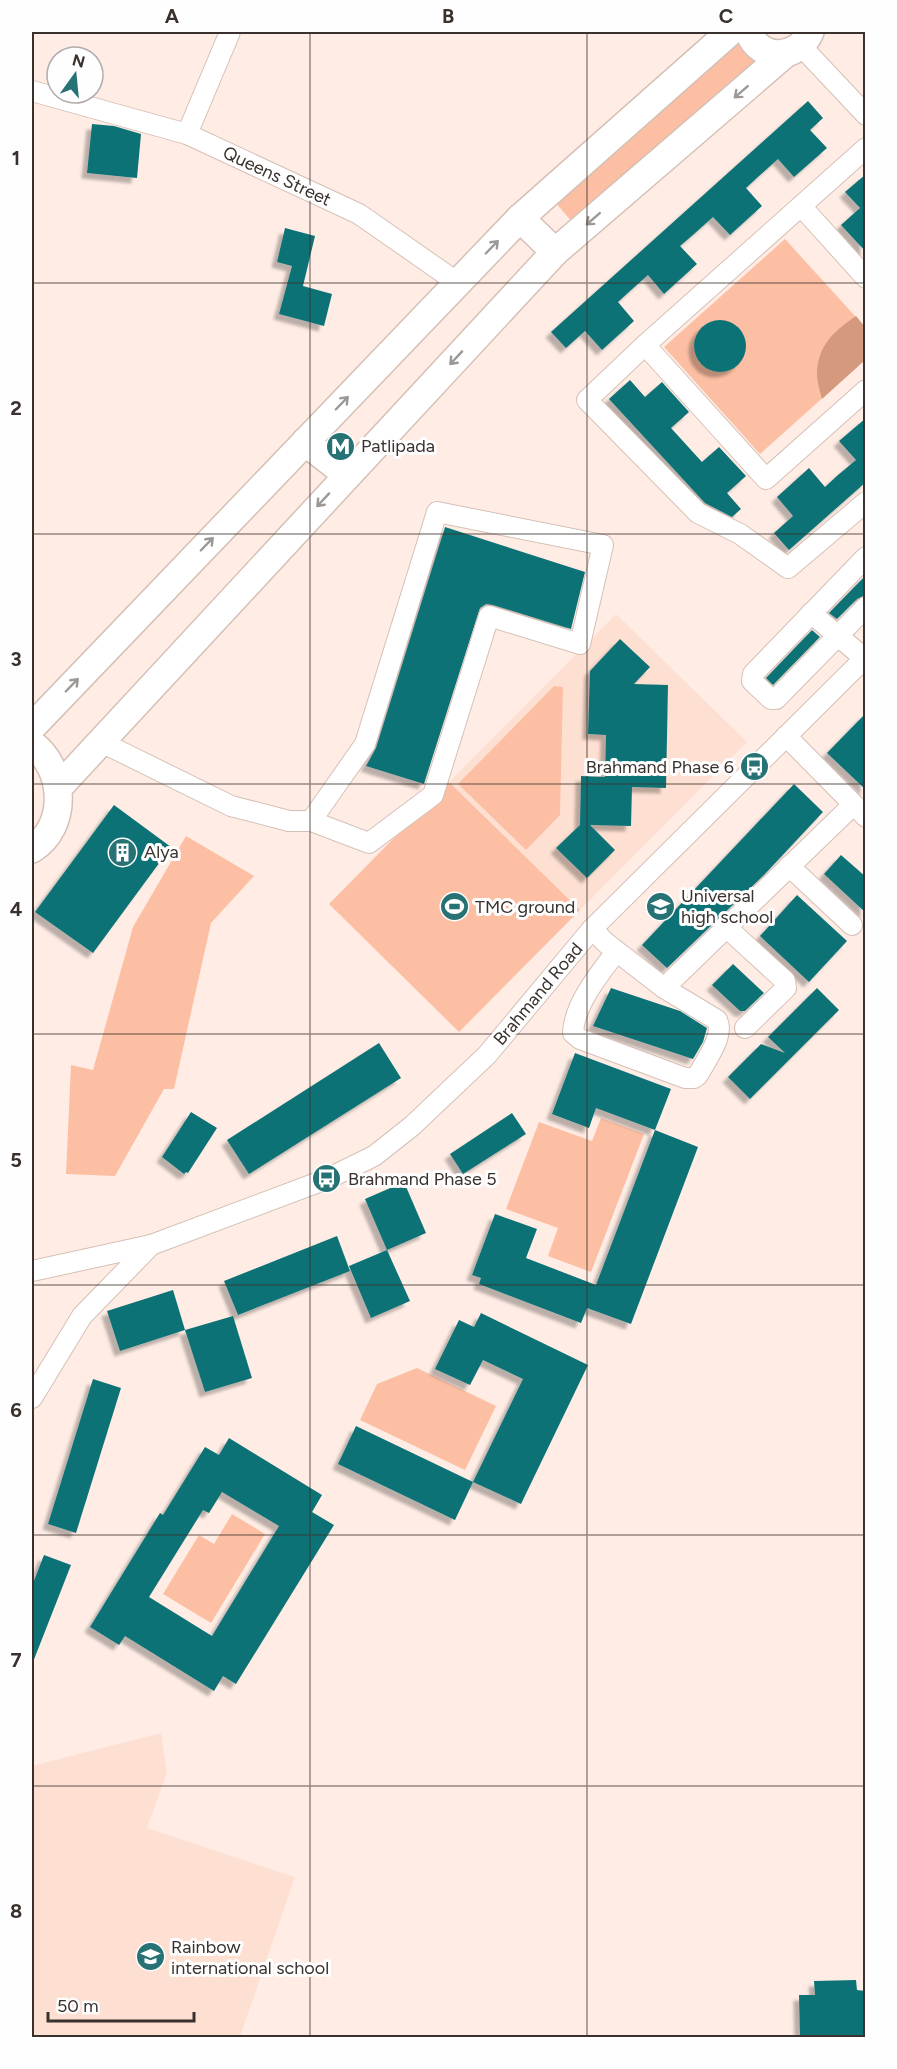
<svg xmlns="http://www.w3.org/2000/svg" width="897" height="2069" font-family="Figtree,sans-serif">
	<defs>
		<filter id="shadow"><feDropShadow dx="-5.5" dy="5.5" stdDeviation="1.5" flood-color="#0004"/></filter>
	</defs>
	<rect width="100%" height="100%" fill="#ffede5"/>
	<g fill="#fee0d2">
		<polygon points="616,614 747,742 580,910 449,782"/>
		<polygon points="161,1733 167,1773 147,1828 295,1877 240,2037 32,2037 32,1766"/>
	</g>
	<g fill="#fcbfa3">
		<polygon points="746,34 765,55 573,223 554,201"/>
		<polygon points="785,239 865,327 865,360 760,454 664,347"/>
		<polygon points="554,686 563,687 560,815 526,850 458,784"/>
		<polygon points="449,782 580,910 459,1032 329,904"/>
		<polygon points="186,836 254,876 211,923 174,1089 164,1089 115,1176 66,1174 71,1065 93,1070 133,927"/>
		<polygon points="601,1118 644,1134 591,1272 548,1256 558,1228 506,1209 539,1122 592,1141"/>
		<polygon points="417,1368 496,1406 465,1470 360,1420 377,1384"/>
		<polygon points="232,1514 265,1534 211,1623 163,1594 199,1535 214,1544"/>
	</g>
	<path fill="#d59a7e" d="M856,316l9,11v33l-43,39c-2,-8 -5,-17 -5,-24 0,-29 17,-44 39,-59z"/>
	<g fill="#117276" fill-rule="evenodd" filter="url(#shadow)">
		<polygon points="808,101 823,118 810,130 827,148 794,177 778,159 759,176 746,188 762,206 730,235 713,217 694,234 680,246 697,264 664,294 648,275 630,291 618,302 634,321 602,350 585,331 566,348 551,332"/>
		<polygon points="92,124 114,126 141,134 137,178 87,173"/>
		<polygon points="866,174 866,252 841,225 860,208 845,192"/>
		<polygon points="285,228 315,236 303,286 332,294 324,326 279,314 292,266 277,262"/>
		<circle cx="720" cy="346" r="26"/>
		<polygon points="630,380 645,397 662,382 689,412 671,428 702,462 719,447 746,476 727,493 741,509 732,517 705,503 609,399"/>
		<polygon points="866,418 866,482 789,550 774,533 793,516 777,497 809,468 825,487 838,475 856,460 839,441"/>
		<polygon points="445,527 585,572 571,629 493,605 486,604 480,608 424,784 366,766 376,748"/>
		<polygon points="866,575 866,595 857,599 837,619 829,613"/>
		<polygon points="812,630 820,637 773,685 766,678"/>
		<polygon points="620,639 650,667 634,684 668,685 666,788 632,787 631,826 590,825 615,850 587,878 556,848 580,825 581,776 605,777 606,735 588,734 590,671"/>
		<polygon points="866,713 866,790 827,753"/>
		<polygon points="794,784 823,812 764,875 667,968 642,945"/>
		<polygon points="114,805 171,847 93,953 35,912"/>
		<polygon points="841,855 866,877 866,913 824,874"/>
		<polygon points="797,895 847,941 809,982 760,936"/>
		<polygon points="733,964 764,993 745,1011 740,1011 712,985"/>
		<polygon points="611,988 680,1011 707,1028 703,1042 693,1059 593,1026"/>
		<polygon points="817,988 839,1010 750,1099 728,1077 761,1044 785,1053 768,1037"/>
		<polygon points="379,1043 401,1078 249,1174 227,1140"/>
		<polygon points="575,1053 671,1089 655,1130 596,1108 589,1128 552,1114"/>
		<polygon points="191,1112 217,1128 188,1173 186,1172 184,1174 162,1157"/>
		<polygon points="512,1113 526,1134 463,1174 450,1154"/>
		<polygon points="655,1130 698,1147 631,1324 587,1308 581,1323 479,1284 481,1278 472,1275 495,1214 537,1229 526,1258 596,1285"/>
		<polygon points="404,1182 426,1233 387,1250 365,1199"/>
		<polygon points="337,1236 350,1271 238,1315 224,1281"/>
		<polygon points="387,1250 410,1301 371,1318 349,1266"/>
		<polygon points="173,1290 185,1330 120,1351 107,1311"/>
		<polygon points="481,1313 588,1365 521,1504 473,1482 523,1379 483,1360 470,1385 435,1369 459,1320 474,1327"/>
		<polygon points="233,1316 252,1378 205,1392 185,1330"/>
		<polygon points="93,1379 121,1388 76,1533 48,1524"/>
		<polygon points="356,1426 473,1482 455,1520 338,1464"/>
		<path d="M229,1438l93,57 -10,17 22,13 -98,159 -13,-8 -9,15 -89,-55 -6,9 -29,-18 70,-114 3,2 42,-68 14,8zM222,1492l57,34 -67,110 -63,-39 54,-87 6,3z"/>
		<polygon points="44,1555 71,1565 33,1662 32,1586"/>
		<polygon points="856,1980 857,1990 866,1991 866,2037 800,2037 799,1995 815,1995 814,1981"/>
	</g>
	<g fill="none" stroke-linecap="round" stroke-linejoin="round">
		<defs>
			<g id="street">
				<polyline points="801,46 866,115"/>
				<polyline points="32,91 187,134 359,214 458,283"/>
				<polyline points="187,134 230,32"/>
				<polyline points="866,148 645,345 766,479 866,390"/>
				<polyline points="801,206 866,278"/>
				<polyline points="645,345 587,400 698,513 740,534 788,568 866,502"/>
				<polyline points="866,557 753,674 752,681 771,699 776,699 866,607"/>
				<polyline points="811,613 864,658"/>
				<polyline points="786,736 866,817"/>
				<polyline points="101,742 231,806 289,821 311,821 369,843 433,795 489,616 580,644 603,545 437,512 365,744 311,821"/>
				<polyline points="789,866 852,925"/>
				<polyline points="726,927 785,981 786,988 745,1028"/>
				<path d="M592,929l14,14 58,45 53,32c8,15 -11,40 -19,55l-4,3h-9l-105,-39 -7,-6c1,-28 26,-59 43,-81"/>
				<polyline points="664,988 853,805"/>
				<polyline points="32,1271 151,1245 327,1179 374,1156 412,1126 487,1055 592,929 866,657"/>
				<polyline points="32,1398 82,1316 151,1245"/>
			</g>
			<g id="secondary">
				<path d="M749,32c11,30 49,28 61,0"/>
				<polyline points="520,218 555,252"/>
				<polyline points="305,442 347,475"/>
				<polyline points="32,727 520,218 730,32"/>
				<path d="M32,744c33,24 37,82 0,105"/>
				<polyline points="58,788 555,252 785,54"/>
			</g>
		</defs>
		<use href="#street" stroke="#d5c0b6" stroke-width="22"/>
		<use href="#secondary" stroke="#d5c0b6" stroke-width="30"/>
		<use href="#street" stroke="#fff" stroke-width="20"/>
		<use href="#secondary" stroke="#fff" stroke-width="27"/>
	</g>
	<defs><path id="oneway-shaft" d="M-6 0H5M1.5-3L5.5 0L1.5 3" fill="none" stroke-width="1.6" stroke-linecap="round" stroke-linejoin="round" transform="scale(1.5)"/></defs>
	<g stroke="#9c9896">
		<use href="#oneway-shaft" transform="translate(741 92) rotate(139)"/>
		<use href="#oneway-shaft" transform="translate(593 219) rotate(139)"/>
		<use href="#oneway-shaft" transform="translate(492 247) rotate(-46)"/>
		<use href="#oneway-shaft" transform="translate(456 358) rotate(133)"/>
		<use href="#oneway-shaft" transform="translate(342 403) rotate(-46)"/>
		<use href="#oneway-shaft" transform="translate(323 500) rotate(133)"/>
		<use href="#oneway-shaft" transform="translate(207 544) rotate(-46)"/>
		<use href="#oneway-shaft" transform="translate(72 685) rotate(-46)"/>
	</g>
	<path fill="none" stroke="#3a312e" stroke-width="1.5" stroke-opacity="0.55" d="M310,32v2006M587,32v2006M32,283h834M32,534h834M32,784h834M32,1034h834M32,1285h834M32,1535h834M32,1786h834"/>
	<defs>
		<symbol id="metro-disc" viewBox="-11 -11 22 22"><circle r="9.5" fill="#277275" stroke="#fefefe"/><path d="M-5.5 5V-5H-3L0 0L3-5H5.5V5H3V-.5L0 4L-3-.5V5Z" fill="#fff"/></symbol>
		<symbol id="bus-disc" viewBox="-11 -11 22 22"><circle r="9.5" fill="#277275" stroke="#fefefe"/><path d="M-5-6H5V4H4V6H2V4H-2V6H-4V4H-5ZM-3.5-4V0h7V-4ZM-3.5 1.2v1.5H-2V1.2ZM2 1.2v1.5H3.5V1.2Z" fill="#fff"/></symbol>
		<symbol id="building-disc" viewBox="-11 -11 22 22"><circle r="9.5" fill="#277275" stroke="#fefefe"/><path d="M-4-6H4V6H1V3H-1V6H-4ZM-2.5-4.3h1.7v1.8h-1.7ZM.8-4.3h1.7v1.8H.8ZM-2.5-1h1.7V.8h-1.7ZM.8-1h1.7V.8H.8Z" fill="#fff"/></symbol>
		<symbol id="school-disc" viewBox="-11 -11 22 22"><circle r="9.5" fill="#277275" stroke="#fefefe"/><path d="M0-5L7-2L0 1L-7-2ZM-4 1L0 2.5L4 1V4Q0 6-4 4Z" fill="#fff"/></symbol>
		<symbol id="stadium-disc" viewBox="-11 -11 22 22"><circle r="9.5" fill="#277275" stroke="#fefefe"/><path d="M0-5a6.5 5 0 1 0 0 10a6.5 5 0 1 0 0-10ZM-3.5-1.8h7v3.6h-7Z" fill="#fff"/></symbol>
	</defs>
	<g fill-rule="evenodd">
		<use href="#metro-disc" x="324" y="430" width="33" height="33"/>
		<use href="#bus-disc" x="738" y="750" width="33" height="33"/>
		<use href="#building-disc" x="106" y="836" width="33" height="33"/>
		<use href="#school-disc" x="644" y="890" width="33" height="33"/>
		<use href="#stadium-disc" x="438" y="890" width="33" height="33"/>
		<use href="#bus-disc" x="310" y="1162" width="33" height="33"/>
		<use href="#school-disc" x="134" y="1940" width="33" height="33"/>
	</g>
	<g text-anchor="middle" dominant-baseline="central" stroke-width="6" stroke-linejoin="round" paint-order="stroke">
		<g font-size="18" fill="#3a312e" stroke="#fefefe">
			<text transform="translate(277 176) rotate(25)">Queens Street</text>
			<text transform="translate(538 994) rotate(-50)">Brahmand Road</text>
		</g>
		<g font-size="18" fill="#3a312e" stroke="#fefefe" text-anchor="start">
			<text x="361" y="446">Patlipada</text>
			<text x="734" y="767" text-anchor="end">Brahmand Phase 6</text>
			<text x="144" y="852">Alya</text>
			<text x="681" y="896">Universal<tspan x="681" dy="21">high school</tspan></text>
			<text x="475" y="907">TMC ground</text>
			<text x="348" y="1179">Brahmand Phase 5</text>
			<text x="171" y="1947">Rainbow<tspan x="171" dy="21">international school</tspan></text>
		</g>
	</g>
	<rect width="897" height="2069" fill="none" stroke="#fefefe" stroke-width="66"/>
	<g transform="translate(75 75) rotate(15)"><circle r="28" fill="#fefefe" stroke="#b0acab" stroke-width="1.5"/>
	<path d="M0-4.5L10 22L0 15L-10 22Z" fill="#277275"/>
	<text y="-9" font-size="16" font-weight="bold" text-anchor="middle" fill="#3a312e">N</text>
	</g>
	<path d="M48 2012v9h146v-9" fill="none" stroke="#3a312e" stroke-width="3"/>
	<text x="57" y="2012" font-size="18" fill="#3a312e" stroke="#fefefe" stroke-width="4.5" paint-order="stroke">50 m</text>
	<rect x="33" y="33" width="831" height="2003" fill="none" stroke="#3a312e" stroke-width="2"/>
	<g font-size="20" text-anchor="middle" font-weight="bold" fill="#3a312e">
		<text x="172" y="23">A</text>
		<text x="448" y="23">B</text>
		<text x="726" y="23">C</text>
		<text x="16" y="165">1</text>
		<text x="16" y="415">2</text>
		<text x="16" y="666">3</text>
		<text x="16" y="916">4</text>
		<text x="16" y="1167">5</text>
		<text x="16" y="1417">6</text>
		<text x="16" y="1667">7</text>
		<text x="16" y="1918">8</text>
	</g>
</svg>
